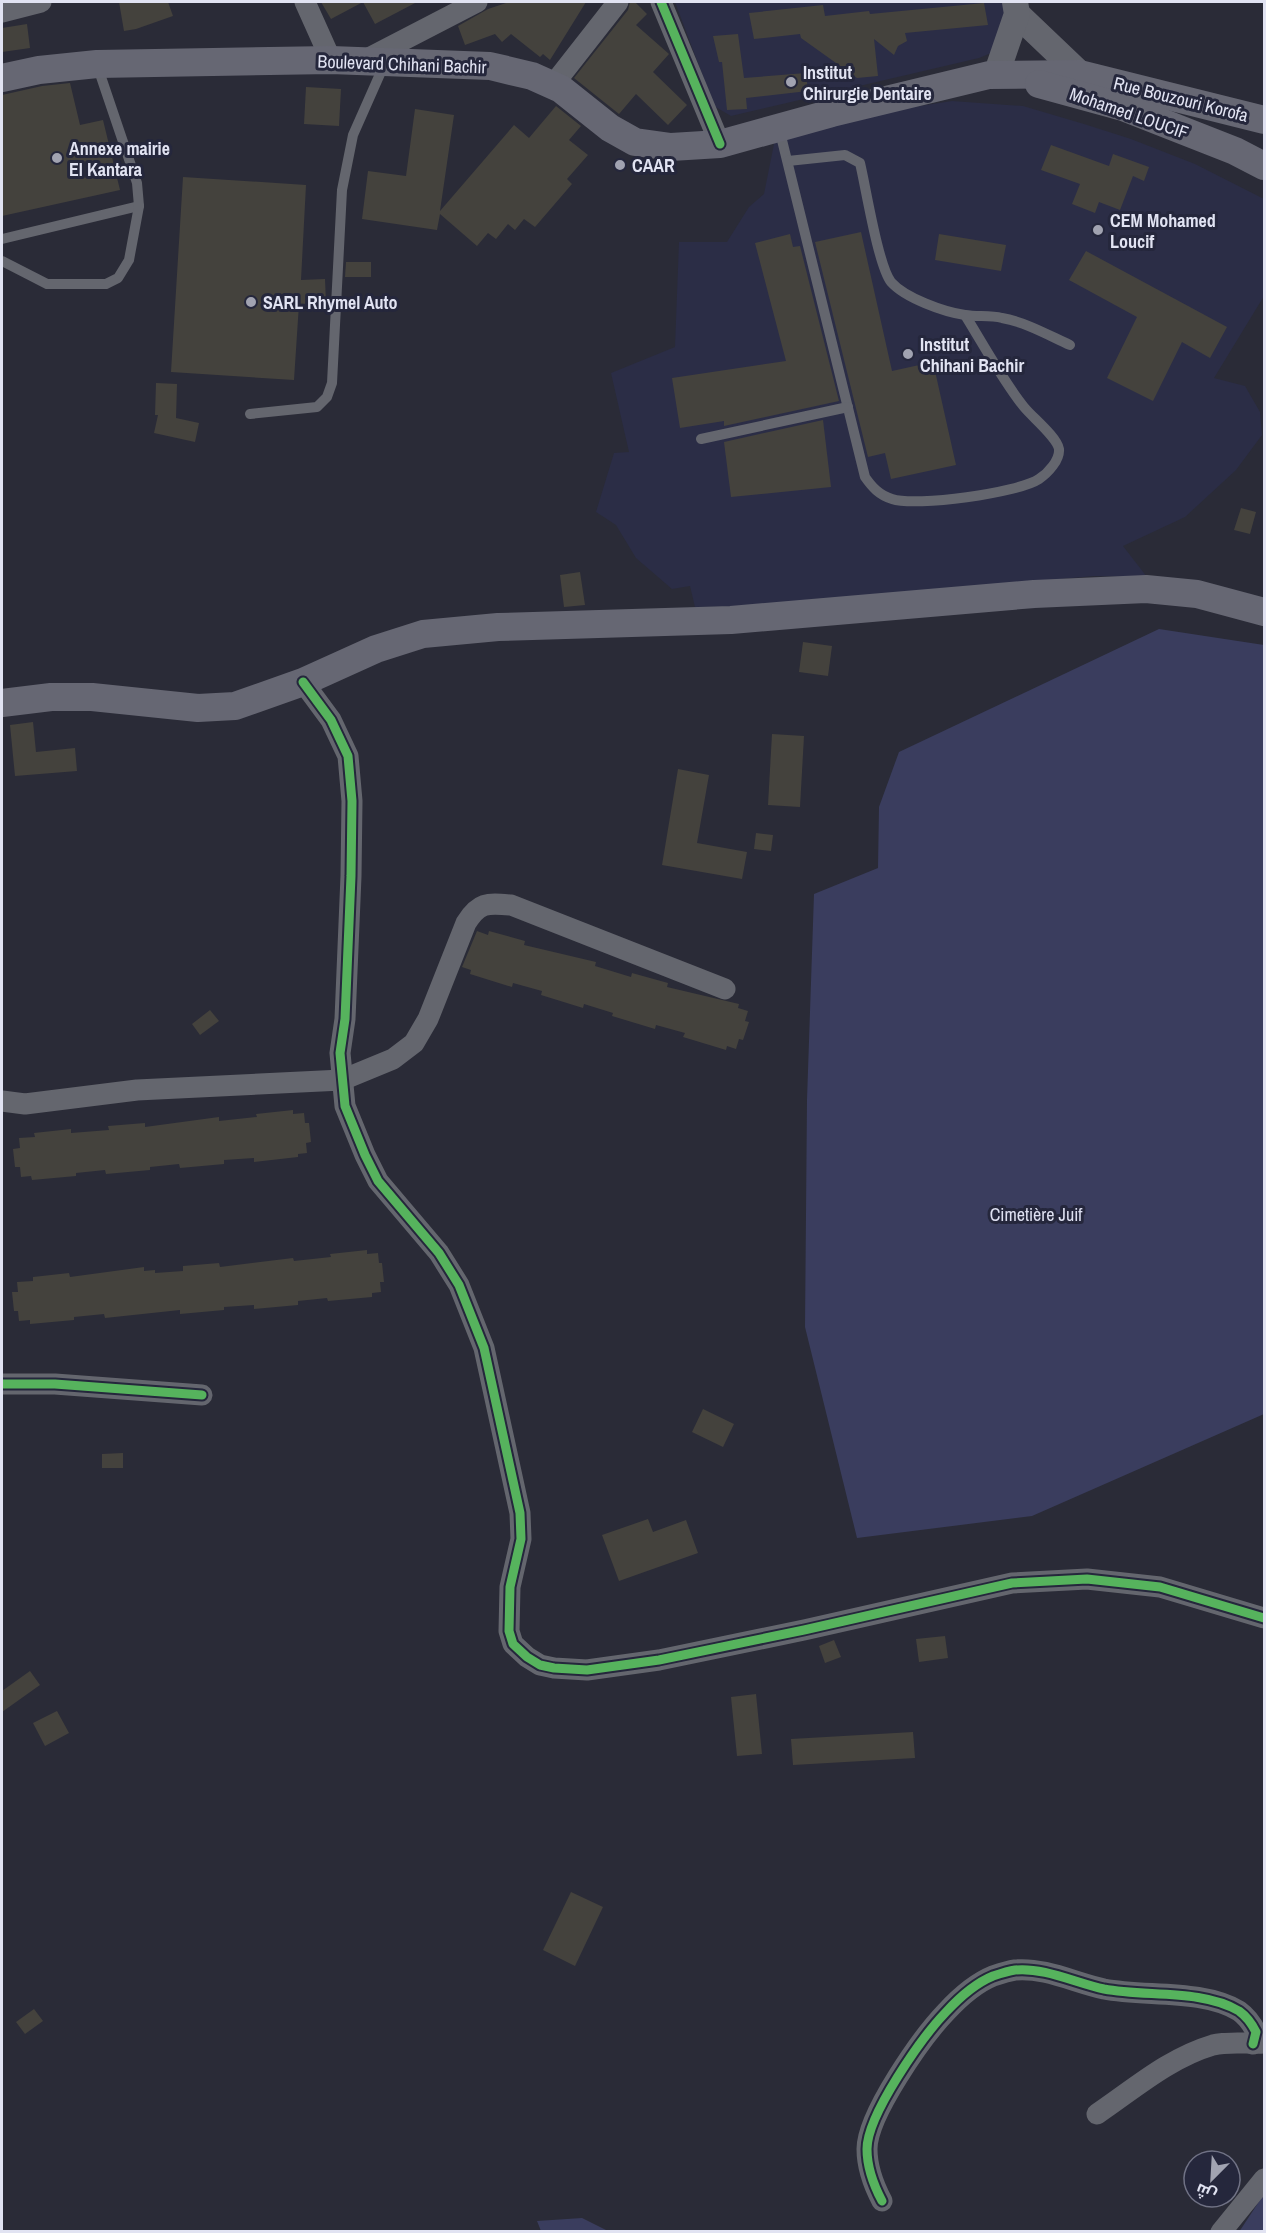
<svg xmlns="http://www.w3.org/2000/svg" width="1266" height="2233" font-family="'Archivo Narrow',Cairo,sans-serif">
	<rect width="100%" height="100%" fill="#2a2b37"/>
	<g fill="#2b2d46">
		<polygon points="675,2 1005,2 1007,19 991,53 979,58 731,116 714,106"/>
		<polygon points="952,101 1023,106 1084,124 1131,139 1195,164 1264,199 1264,296 1214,378 1245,386 1260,412 1262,435 1236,470 1185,517 1123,546 1147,577 1094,576 764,606 695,607 690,586 672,589 636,558 616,525 596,512 614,453 629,452 611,373 675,347 679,242 727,242 749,207 764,194 775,139 894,110"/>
	</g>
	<g fill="#3a3d5e">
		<polygon points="1159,629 1264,645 1264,1414 1032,1516 857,1538 805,1327 807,1100 814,894 878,868 879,807 899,752"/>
		<polygon points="1264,2194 1264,2231 1239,2232"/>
		<polygon points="582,2218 608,2231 541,2231 537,2221"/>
	</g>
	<g fill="#44423d">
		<polygon points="119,2 168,2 173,16 136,29 124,31"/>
		<polygon points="321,2 363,2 331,19"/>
		<polygon points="363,2 417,2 375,24"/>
		<polygon points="509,2 586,2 550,60 543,54 540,57 511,34 502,42 495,34 465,45 458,26 488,9"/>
		<polygon points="630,2 635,2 647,14 636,25 669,54 653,72 687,105 668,125 636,94 619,114 574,78 628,10"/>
		<polygon points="984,3 988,25 905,33 907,41 898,46 894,55 874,39 878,76 857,78 801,38 800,34 754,39 749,13 823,5 825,16 869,11 870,14"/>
		<polygon points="27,24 30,48 2,52 2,28"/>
		<polygon points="738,34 744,78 806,73 808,91 746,98 747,109 727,110 722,62 719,62 713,36"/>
		<polygon points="70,83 80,125 103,120 120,190 2,216 2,95 42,86"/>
		<polygon points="306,87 341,89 339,126 304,124"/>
		<polygon points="556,106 581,126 569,140 588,155 567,179 572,184 535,227 524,219 515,230 508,224 496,239 488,233 477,246 440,214 437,230 362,219 368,171 406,176 415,109 454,115 440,211 514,125 529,138"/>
		<polygon points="1051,145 1109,166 1113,154 1149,167 1144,181 1133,176 1120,210 1099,202 1095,213 1072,204 1080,184 1041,170"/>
		<polygon points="183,177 306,185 301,280 325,279 326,303 299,304 294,380 171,372"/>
		<polygon points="861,232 892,371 933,362 956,465 891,479 885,453 868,457 815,242"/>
		<polygon points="790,234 793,247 800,246 839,401 724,426 724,421 680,428 672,378 786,361 755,243"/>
		<polygon points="939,234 1006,245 1001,271 935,260"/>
		<polygon points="1086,251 1227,327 1210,358 1182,342 1153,401 1107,378 1137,317 1069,280"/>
		<polygon points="346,262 371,262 371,277 345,277"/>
		<polygon points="156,383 177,384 176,418 199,423 195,442 154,433 158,415 155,415"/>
		<polygon points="823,420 831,487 731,497 724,442"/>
		<polygon points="1241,508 1256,512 1250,534 1234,530"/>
		<polygon points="580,572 585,605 564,607 560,575"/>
		<polygon points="803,642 832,646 828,676 799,672"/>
		<polygon points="33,722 36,752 75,748 77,771 15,776 10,725"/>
		<polygon points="772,734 804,736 800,807 768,805"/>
		<polygon points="678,769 709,775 697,843 747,852 742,879 662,865"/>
		<polygon points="756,833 773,835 771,851 754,849"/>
		<polygon points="477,931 488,935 489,931 525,941 524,945 596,962 595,966 631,977 632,973 668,983 667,987 739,1004 738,1008 748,1011 745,1021 749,1022 743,1040 739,1039 736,1049 727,1046 726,1050 683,1037 685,1033 656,1025 655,1029 612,1016 613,1013 584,1004 583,1008 541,995 542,991 513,983 512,987 470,974 471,970 462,967"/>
		<polygon points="210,1010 219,1021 200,1035 192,1024"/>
		<polygon points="293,1110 293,1114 304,1113 305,1123 309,1123 311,1142 306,1143 307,1153 298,1154 298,1157 254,1162 254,1158 224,1160 224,1164 180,1168 179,1164 150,1167 150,1170 106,1174 105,1170 76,1173 76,1176 32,1180 31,1176 21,1177 20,1167 15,1167 13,1149 20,1148 19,1138 35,1137 34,1133 71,1129 71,1133 109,1130 108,1126 145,1123 145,1127 219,1117 219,1121 257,1117 256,1114"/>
		<polygon points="367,1250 367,1254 378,1253 379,1263 382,1263 384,1282 380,1282 381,1292 372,1293 372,1297 328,1301 327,1298 298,1301 298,1305 254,1309 254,1305 224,1307 224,1310 180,1314 180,1310 105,1318 104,1314 74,1317 74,1320 30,1324 30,1320 19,1321 18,1311 14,1311 12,1292 18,1292 17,1282 33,1281 33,1277 69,1273 70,1277 144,1267 144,1271 155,1270 155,1273 183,1271 183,1266 219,1263 220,1267 293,1258 294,1261 331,1257 330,1254"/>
		<polygon points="703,1409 734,1424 723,1447 692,1432"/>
		<polygon points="123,1453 123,1468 102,1468 102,1454"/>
		<polygon points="648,1519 653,1532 686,1520 698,1553 619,1581 602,1535"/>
		<polygon points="945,1636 948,1658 919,1662 916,1639"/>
		<polygon points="834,1640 841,1657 825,1663 819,1646"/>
		<polygon points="30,1671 40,1685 2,1712 2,1691"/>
		<polygon points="756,1694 762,1754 737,1756 731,1697"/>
		<polygon points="57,1711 69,1733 45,1746 33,1723"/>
		<polygon points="913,1732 915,1758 793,1765 791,1739"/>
		<polygon points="571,1892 603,1907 575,1966 543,1950"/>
		<polygon points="34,2009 43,2021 25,2034 16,2022"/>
	</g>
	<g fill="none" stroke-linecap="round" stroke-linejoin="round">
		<g stroke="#64666e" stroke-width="10">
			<path d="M779,128l86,349c7,10 14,18 27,22 24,8 126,-6 147,-20 9,-6 21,-19 20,-30 -2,-12 -27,-32 -35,-42 -21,-26 -41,-63 -59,-92"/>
			<path d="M788,161l57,-6 15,8c6,25 18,102 31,119 14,16 53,30 74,33 12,2 25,0 37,3 23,4 46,17 68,27"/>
			<polyline points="2,239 139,206"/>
			<polyline points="2,261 47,284 106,284 118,278 129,260 139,206 137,183 97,65"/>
			<polyline points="250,414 317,407 327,397 332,383 342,190 353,135 384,65"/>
			<polyline points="701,439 848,407"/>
		</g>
		<g stroke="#64666e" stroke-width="21">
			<polyline points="305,2 331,60"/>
			<polyline points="661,2 720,144"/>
			<polyline points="2,12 41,2"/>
			<polyline points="363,61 477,2"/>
			<polyline points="553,85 618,2"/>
			<polyline points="303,682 331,720 348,756 352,801 351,876 345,1019 340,1053 345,1106 365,1155 378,1181 439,1253 459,1285 484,1348 520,1513 521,1539 510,1587 509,1631 513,1644 527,1657 540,1665 554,1668 587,1670 659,1660 804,1630 1012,1583 1087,1579 1160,1587 1264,1618"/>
			<path d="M2,1101l23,3 112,-14 205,-10 51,-21 21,-16 14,-24 38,-96c13,-21 21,-20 45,-18l214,84"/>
			<polyline points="2,1384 55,1384 202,1395"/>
			<path d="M1097,2114c37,-25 72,-56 116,-69 15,-4 35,-1 51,-2"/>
			<path d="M882,2201c-9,-17 -15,-33 -15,-52 0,-34 55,-112 79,-137 12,-13 30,-29 47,-36 6,-2 15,-5 22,-6 29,-3 61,13 89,19 42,8 98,0 135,22 7,5 13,13 17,21l-3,12"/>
			<polyline points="1221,2232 1264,2179"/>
		</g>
		<g stroke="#64666e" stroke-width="26">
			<polyline points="1017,14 1080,74"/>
			<polyline points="996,75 1017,14 1015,2"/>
		</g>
		<g stroke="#666773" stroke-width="28">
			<polyline points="2,78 39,70 97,64 331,60 490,66 532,76 561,89 610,128 635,142 671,147 720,144 832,113 989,75 1080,74 1264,120"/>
			<polyline points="1039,84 1123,107 1235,151 1264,166"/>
			<polyline points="2,703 51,697 92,697 198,708 235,706 303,682 376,649 423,634 498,627 731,620 1034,594 1146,589 1197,594 1264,612"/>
		</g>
		<defs>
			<g id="cycleway">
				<polyline points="661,2 720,144"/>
				<polyline points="303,682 331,720 348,756 352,801 351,876 345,1019 340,1053 345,1106 365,1155 378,1181 439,1253 459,1285 484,1348 520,1513 521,1539 510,1587 509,1631 513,1644 527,1657 540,1665 554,1668 587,1670 659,1660 804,1630 1012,1583 1087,1579 1160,1587 1264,1618"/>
				<polyline points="2,1384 55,1384 202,1395"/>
				<path d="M882,2201c-9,-17 -15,-33 -15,-52 0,-34 55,-112 79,-137 12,-13 30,-29 47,-36 6,-2 15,-5 22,-6 29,-3 61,13 89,19 42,8 98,0 135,22 7,5 13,13 17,21l-3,12"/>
			</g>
		</defs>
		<use href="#cycleway" stroke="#25273c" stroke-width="13"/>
		<use href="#cycleway" stroke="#56b35d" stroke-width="9"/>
	</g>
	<g fill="#a1a3b1" stroke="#25273c" stroke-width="2">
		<circle cx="791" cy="82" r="6"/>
		<circle cx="57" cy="158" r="6"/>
		<circle cx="620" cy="165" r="6"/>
		<circle cx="1098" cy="230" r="6"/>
		<circle cx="251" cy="302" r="6"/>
		<circle cx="908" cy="354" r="6"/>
	</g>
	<g text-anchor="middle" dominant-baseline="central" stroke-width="6" stroke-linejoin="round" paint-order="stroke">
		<g font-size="18" fill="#e1e3f2" stroke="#25273c">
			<text transform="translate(402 64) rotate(2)">Boulevard Chihani Bachir</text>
			<text transform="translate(1181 99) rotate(14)">Rue Bouzouri Korofa</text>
			<text transform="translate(1129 113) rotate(19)">Mohamed LOUCIF</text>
		</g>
		<g font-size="18" font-weight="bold" fill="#e1e3f2" stroke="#25273c" text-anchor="start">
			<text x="803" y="72">Institut<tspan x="803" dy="21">Chirurgie Dentaire</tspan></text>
			<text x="69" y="148">Annexe mairie<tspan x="69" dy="21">El Kantara</tspan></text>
			<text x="632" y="165">CAAR</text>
			<text x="1110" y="220">CEM Mohamed<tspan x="1110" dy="21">Loucif</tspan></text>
			<text x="263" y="302">SARL Rhymel Auto</text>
			<text x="920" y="344">Institut<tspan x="920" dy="21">Chihani Bachir</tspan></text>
		</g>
		<g font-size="18" fill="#dfe1f2" stroke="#25273c">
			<text x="1036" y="1214">Cimetière Juif</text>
		</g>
	</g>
	<rect width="1266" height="2233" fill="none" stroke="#e1e3f2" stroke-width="6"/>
	<g transform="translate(1212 2179) rotate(204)"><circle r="28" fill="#25273c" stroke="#707285" stroke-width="1.5"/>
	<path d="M0-4.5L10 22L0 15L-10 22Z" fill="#a1a3b1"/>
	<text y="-9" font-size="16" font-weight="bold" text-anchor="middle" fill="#e1e3f2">ش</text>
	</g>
</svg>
